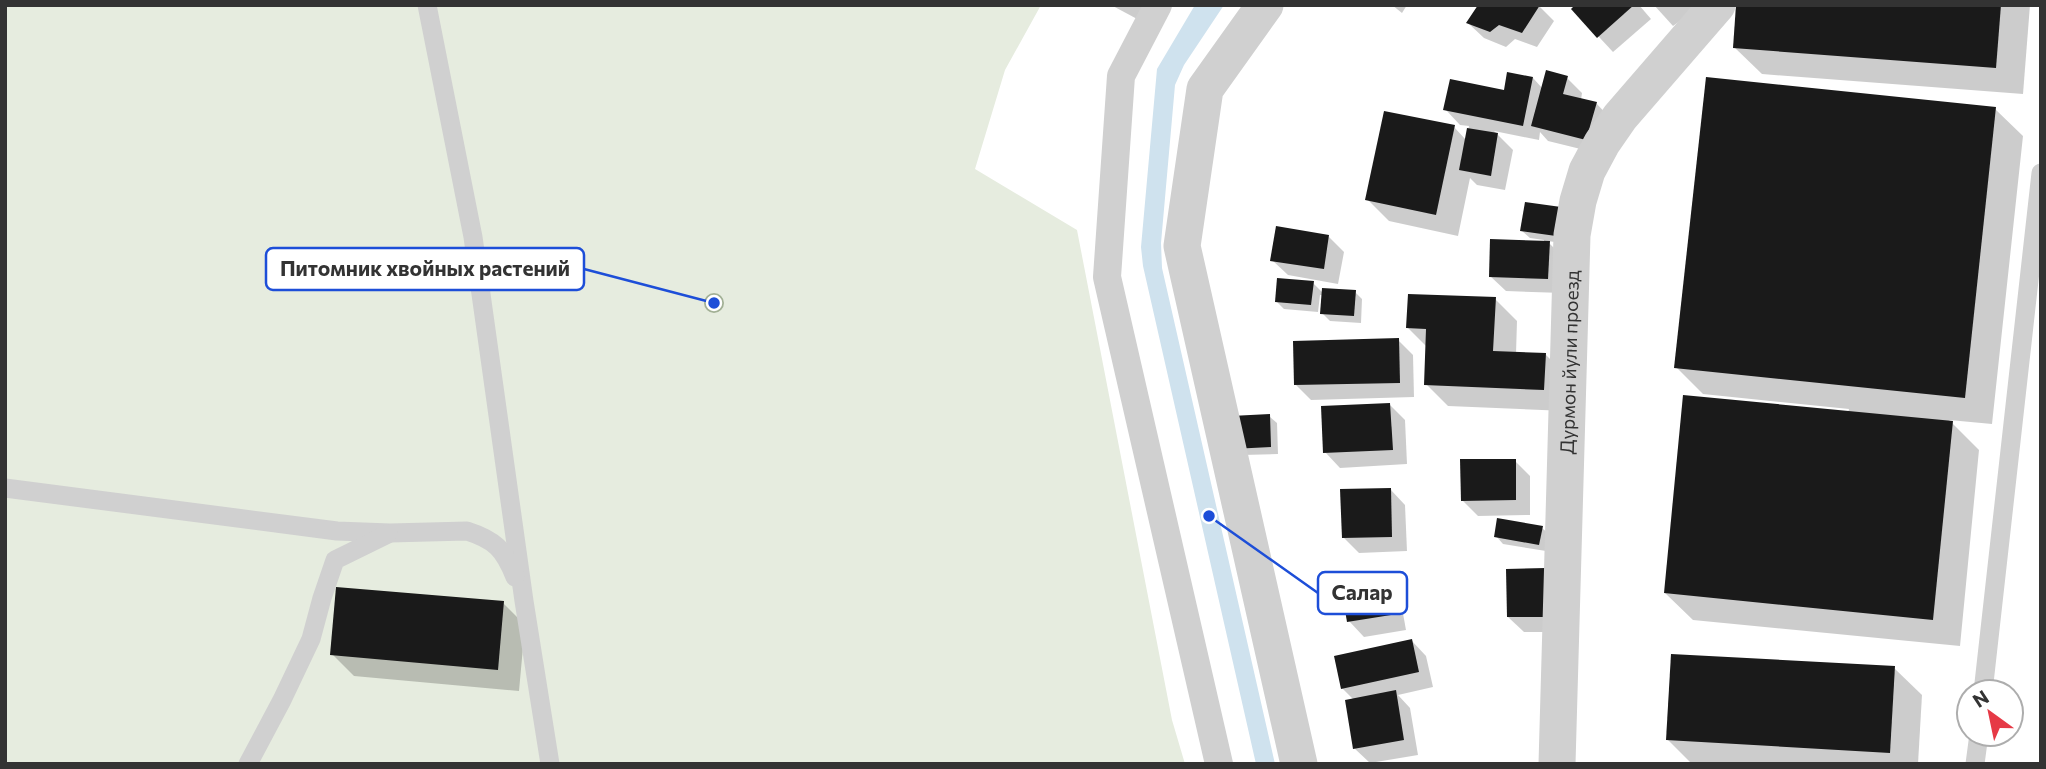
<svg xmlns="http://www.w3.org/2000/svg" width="2046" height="769" font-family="Commissioner,sans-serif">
	<rect width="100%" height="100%" fill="#fff"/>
	<polygon fill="#e6ecdf" points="5,5 1041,5 1005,70 975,169 1077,230 1172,720 1185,764 5,764"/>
	<polygon fill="#cfe2ee" points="1195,5 1224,5 1184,65 1175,85 1161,243 1162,268 1275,764 1256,764 1143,266 1141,247 1157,69"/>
	<g fill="#0003">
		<polygon points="1111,5 1147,5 1139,20"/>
		<polygon points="1392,5 1407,5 1402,13"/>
		<polygon points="1538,5 1554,21 1537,47 1515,39 1506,47 1484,38 1468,23"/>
		<polygon points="1578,5 1639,5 1651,19 1613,52 1573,9"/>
		<polygon points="1654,5 1702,5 1673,26"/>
		<polygon points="1738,5 2030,5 2023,94 1762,74 1734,47"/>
		<polygon points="1533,78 1543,89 1567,78 1582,93 1581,100 1596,103 1611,119 1601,154 1548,141 1540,132 1539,140 1494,131 1513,150 1505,190 1477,185 1470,178 1458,236 1389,221 1367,199 1454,127 1466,140 1469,126 1460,125 1445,109 1505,92"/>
		<polygon points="1995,109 2023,136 1992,424 1949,420 1979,450 1960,646 1693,620 1665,593 1848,413 1849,409 1703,394 1676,367"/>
		<polygon points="1527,204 1563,243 1547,241 1564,258 1563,293 1506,291 1490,276 1544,243 1544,240 1530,238 1522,231"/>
		<polygon points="1328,236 1344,252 1338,284 1288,275 1272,260"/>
		<polygon points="1313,283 1323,293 1355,292 1362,299 1361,323 1330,321 1322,313 1323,295 1320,295 1318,312 1284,309 1277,302"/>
		<polygon points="1495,299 1517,321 1516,354 1546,355 1568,377 1566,411 1448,406 1426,384 1427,347 1408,328"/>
		<polygon points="1398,340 1413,355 1414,397 1311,400 1296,385"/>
		<polygon points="1390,405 1405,420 1407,464 1340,468 1325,452"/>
		<polygon points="1269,416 1277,423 1278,454 1242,455 1234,448"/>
		<polygon points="1515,461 1530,476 1530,515 1478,516 1462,500"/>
		<polygon points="1390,489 1405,505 1407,551 1359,553 1343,537"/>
		<polygon points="1542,528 1550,535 1546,551 1503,544 1496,536"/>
		<polygon points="1508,571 1561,632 1524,632 1508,617"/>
		<polygon points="1385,581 1400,597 1406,630 1364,637 1349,621"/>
		<polygon points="503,603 525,625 519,691 354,676 332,654"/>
		<polygon points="1411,640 1426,656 1433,687 1398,695 1410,708 1418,755 1370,763 1354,748 1354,700 1342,688"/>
		<polygon points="1894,668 1922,695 1918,764 1692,764 1668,740"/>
		<polygon points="1531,762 1533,764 1506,764"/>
	</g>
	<g fill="#1a1a1a">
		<polygon points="1478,5 1540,5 1522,33 1499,25 1490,32 1466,23"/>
		<polygon points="1575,5 1634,5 1597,38 1571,9"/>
		<polygon points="1736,5 2001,5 1996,68 1733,48"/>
		<polygon points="1546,70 1568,76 1563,94 1597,102 1586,140 1531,126"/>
		<polygon points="1507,72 1533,77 1523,126 1443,110 1450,79 1504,90"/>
		<polygon points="1706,77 1996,107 1965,398 1674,368"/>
		<polygon points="1384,111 1455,125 1436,215 1365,200"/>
		<polygon points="1467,128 1498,133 1491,176 1459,170"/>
		<polygon points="1525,202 1561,207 1556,236 1520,231"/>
		<polygon points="1276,226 1329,235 1324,269 1270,261"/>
		<polygon points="1490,239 1550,241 1548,279 1489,277"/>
		<polygon points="1277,278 1314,281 1311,305 1275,302"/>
		<polygon points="1322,288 1356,290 1354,316 1320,314"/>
		<polygon points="1408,294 1496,297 1493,351 1546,353 1544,390 1424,385 1426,329 1406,328"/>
		<polygon points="1399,338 1400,383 1294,385 1293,341"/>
		<polygon points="1683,395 1953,421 1933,620 1664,593"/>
		<polygon points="1390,403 1393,450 1323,453 1321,406"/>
		<polygon points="1270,414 1271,447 1232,449 1231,416"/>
		<polygon points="1460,459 1516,459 1516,500 1461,501"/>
		<polygon points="1391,488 1392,537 1342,538 1340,489"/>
		<polygon points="1497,518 1543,526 1539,545 1494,537"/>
		<polygon points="1546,568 1546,617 1507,617 1506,569"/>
		<polygon points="1385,580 1391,615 1347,622 1341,587"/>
		<polygon points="336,587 504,601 498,670 330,655"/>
		<polygon points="1412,639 1419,672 1341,689 1334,656"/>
		<polygon points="1671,654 1895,666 1890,753 1666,740"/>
		<polygon points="1396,690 1404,740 1353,749 1345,700"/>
	</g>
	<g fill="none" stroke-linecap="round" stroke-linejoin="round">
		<g stroke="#d0d0d0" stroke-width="19">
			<polyline points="427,5 473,237 524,601 550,764"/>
			<path d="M5,488l332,43 53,2 77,-2c28,9 37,18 48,46"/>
			<polyline points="1983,692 2041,173"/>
			<polyline points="248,764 282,700 311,639 322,598 335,560 388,534"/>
			<polyline points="1975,764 1979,734"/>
		</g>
		<polyline stroke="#d0d0d0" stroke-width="28" points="1158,5 1121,76 1107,277 1219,764"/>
		<g stroke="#d0d0d0" stroke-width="37">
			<polyline points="1265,5 1205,89 1182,246 1299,764"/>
			<path id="s1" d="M1557,764l15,-529 6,-34 9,-30 15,-28 18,-26 97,-112"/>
		</g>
	</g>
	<circle fill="#a2b095" cx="714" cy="303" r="10"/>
	<g text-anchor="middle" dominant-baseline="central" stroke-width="7" stroke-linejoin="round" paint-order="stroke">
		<g font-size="19" fill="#333" stroke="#fff">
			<text stroke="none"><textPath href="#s1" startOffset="402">Дурмон йули проезд</textPath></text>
		</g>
	</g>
	<path fill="none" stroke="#1d4ed8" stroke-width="2.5" d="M714 303L584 269M1209 516L1318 593"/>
	<g fill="#1d4ed8" stroke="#fff" stroke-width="2.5">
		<circle cx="714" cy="303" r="7"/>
		<circle cx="1209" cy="516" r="7"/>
	</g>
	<g fill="#fff" stroke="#1d4ed8" stroke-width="2.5">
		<rect x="266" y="248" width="318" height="42" rx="7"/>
		<rect x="1318" y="572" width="89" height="42" rx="7"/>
	</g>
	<g font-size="21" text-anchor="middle" font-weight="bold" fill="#333">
		<text x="425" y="276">Питомник хвойных растений</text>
		<text x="1362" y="600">Салар</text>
	</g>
	<rect width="2046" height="769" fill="none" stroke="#333333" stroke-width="14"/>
	<g transform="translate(1990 713) rotate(327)"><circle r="33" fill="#ffffff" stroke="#adadad" stroke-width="2"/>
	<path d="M0-5L12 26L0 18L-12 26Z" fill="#e63946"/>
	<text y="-10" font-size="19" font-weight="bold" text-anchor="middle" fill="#333333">N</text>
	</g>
</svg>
